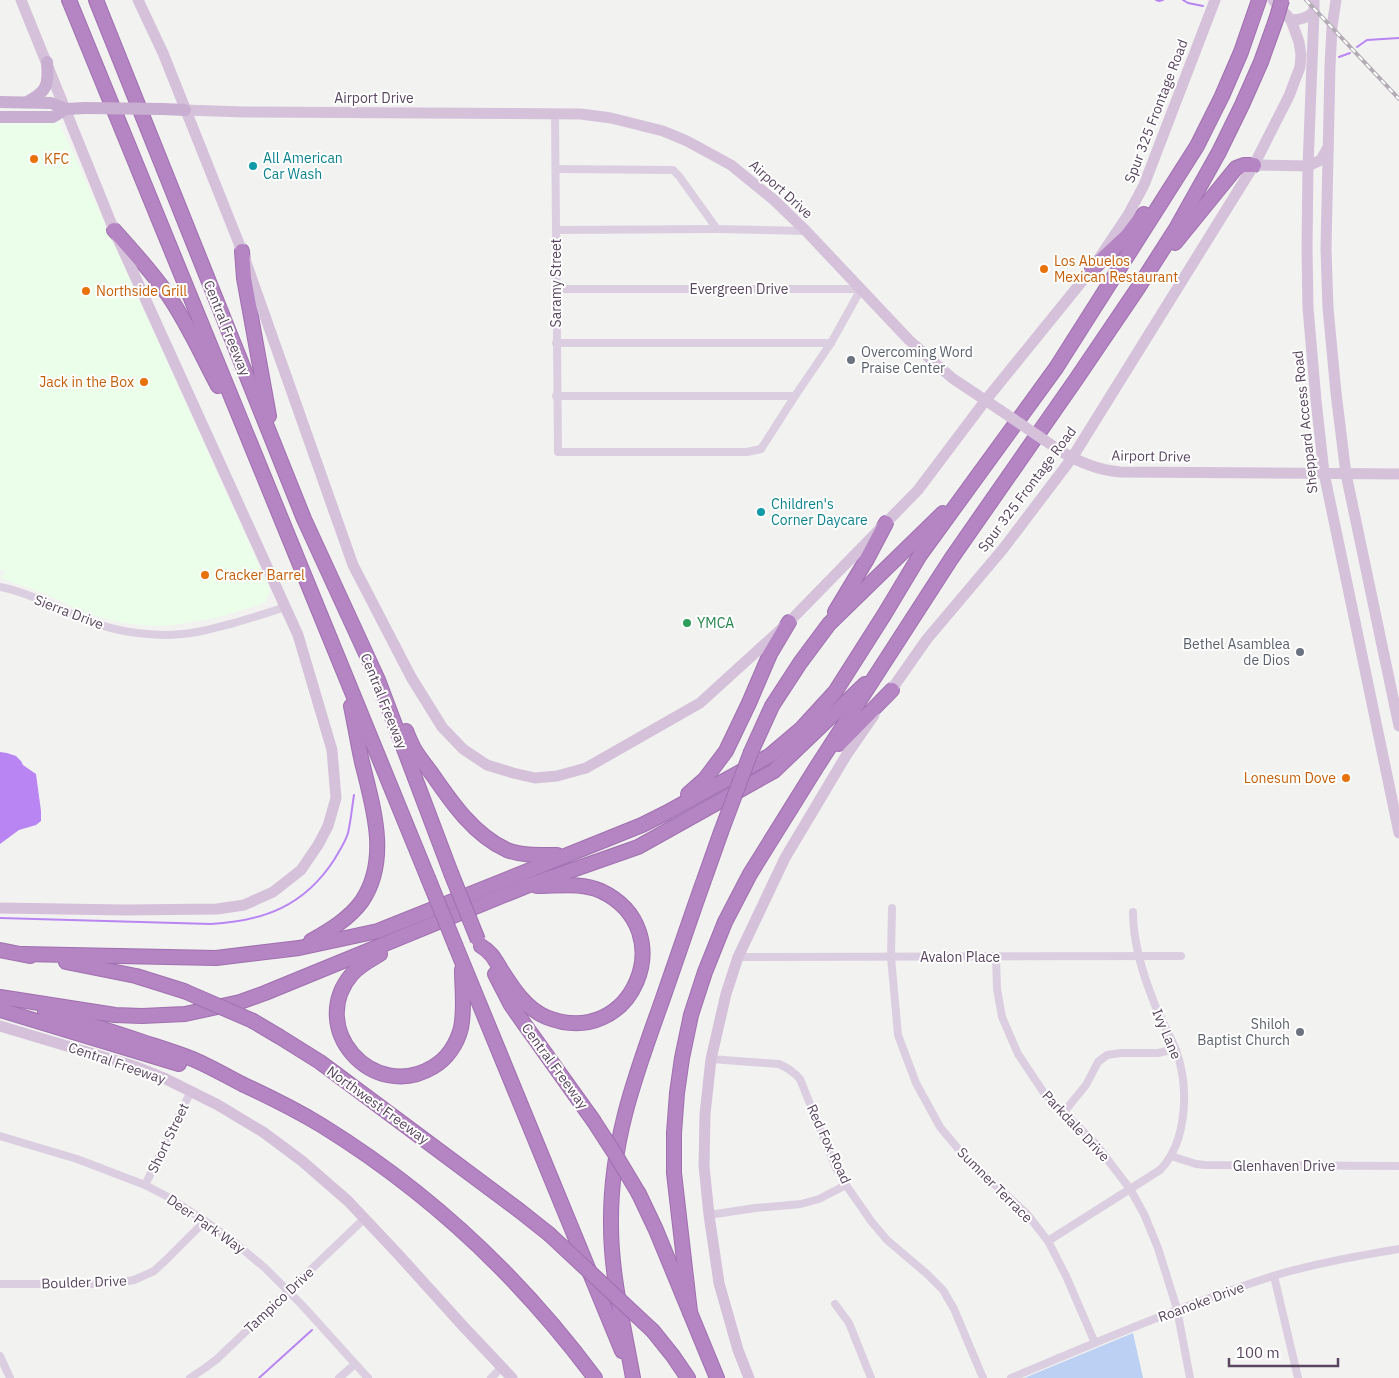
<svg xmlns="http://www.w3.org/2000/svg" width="1399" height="1378" font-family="'IBM Plex Sans',sans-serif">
	<rect width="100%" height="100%" fill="#f2f3f0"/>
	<polygon fill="#eafee9" points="0,120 58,120 270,590 266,601 262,604 219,617 173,625 151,626 125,623 89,615 48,595 1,578 6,570 0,570"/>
	<polygon fill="#bcd0f3" points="1133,1333 1143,1378 1024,1378"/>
	<polygon fill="#b885f3" points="0,752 7,753 16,756 21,761 23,765 36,774 41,811 41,821 36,825 19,830 0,844"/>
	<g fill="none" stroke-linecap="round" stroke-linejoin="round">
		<g stroke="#b885f3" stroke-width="2">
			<polyline points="1156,0 1159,1 1163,0"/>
			<polyline points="1183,0 1188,3 1203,6"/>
			<polyline points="1357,47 1367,40 1399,38"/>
			<polyline points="1339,57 1350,53"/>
			<path d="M0,918l211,6c53,-3 93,-18 123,-64 5,-9 11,-17 14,-27 3,-13 4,-26 6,-38"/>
			<polyline points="259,1378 312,1330"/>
		</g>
		<defs>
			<g id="highway">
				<polyline points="69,0 428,878"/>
				<polyline points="96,0 304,519 378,680 451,873"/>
				<path d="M114,230c19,21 38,42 54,65 20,29 34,61 50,91"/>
				<polyline points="1175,243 1236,168 1244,165 1254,165"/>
				<polyline points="242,251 244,278 269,416"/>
				<polyline points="1092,269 1127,236 1144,214"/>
				<polyline points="835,612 867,559 886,523"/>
				<path d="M406,731c3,7 6,15 10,21 5,8 11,15 16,22 20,29 42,61 75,76 15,6 34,5 50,5"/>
				<polyline points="839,744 892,690"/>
				<polyline points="751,752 772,706 800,663 829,624 943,513"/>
				<polyline points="688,794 705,779 726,751 749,703 770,654 789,622"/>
				<path d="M311,941c19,-11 38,-22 51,-40 28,-42 11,-94 0,-139 -4,-18 -7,-37 -11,-56"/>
				<path d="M481,946c10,6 13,12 19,22 12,19 25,40 46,49 86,35 137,-87 55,-126 -19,-9 -43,-5 -64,-5"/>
				<polyline points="456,947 622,1351"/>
				<polyline points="0,950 30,956"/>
				<polyline points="22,954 216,958 299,948 378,931 642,825 666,813 769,756 802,728 835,692 884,615 920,555 1056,368 1197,146 1222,96 1241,52 1259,0"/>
				<path d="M380,954c-10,6 -20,11 -28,20 -46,54 21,129 81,93 14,-8 24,-23 28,-39 4,-19 1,-39 1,-58"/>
				<polyline points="66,962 136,976 184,991"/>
				<polyline points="495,974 511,1005 525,1025 593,1120"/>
				<polyline points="0,997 115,1015 142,1016 185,1014 240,1002 265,993 524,887 638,847 774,771 865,684"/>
				<polyline points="0,1010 179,1064"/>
				<path d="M45,1011c33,10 65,20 98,31 15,5 31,10 47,16 18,7 36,18 54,27 26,12 52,25 77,40 107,66 199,152 274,253"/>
				<polyline points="253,1021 280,1037 320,1062 520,1211 549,1234"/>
				<polyline points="639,1194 656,1230 717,1378"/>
				<polyline points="690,1312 674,1173 674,1133 677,1093 682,1058 691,1015 705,972 725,922 750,874 816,768 951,559 1077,378 1138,288 1177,227 1219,152 1242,105 1261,62 1276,20"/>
				<polyline points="653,1331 673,1356 688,1378"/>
				<path d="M633,1378c-9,-51 -22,-102 -22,-153 -1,-82 24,-149 51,-224 19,-56 39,-113 59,-169"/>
			</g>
		</defs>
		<use href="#highway" stroke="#a06faf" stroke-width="16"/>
		<g stroke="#dccee1" stroke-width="8">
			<polyline points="555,113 558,452 747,452 761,449 795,396"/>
			<polyline points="556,169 673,170 679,176 717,229 806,231"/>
			<polyline points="556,230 717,229"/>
			<polyline points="556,289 861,289 831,343 795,396 556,396"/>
			<polyline points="556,343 831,343"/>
			<path d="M0,587c31,6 59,23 89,34 28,11 63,16 93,13 18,-1 35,-7 52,-11 17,-5 34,-10 51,-16"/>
			<polyline points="892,908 891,957 898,1035 916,1083 940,1127 965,1157 1027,1214 1048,1241 1066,1276 1095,1343"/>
			<polyline points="738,957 1181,956"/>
			<polyline points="996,957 997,989 1002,1017 1018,1054 1044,1093 1095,1143 1130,1189 1144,1214 1158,1248 1177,1309 1190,1378"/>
			<path d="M711,1059l68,5c9,4 15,8 21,15l27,67 9,22 10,17 25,36 16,19 40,34 16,16 11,19 29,69"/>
			<polyline points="1063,1113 1086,1085 1098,1062 1107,1055 1121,1053 1158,1053 1175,1049"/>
			<polyline points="0,1136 77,1159 145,1185 170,1198 205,1221 233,1241 265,1268 302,1305 368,1378"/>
			<polyline points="1171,1156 1196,1164 1205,1165 1399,1166"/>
			<polyline points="145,1185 191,1091"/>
			<polyline points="709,1215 755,1208 801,1204 819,1199 846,1185"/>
			<path d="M1048,1241l112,-71c28,-29 29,-84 16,-120 -6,-15 -15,-30 -21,-45 -12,-30 -22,-61 -22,-93"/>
			<polyline points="1274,1276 1298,1378"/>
			<polyline points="0,1284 111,1284 134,1280 154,1271 166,1260 205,1221"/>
			<polyline points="835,1304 849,1323 871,1378"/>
			<polyline points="0,1356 10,1378"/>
			<polyline points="190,1378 205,1368 217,1359 365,1218"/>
			<polyline points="339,1378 355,1364"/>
			<polyline points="491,1378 502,1367"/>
			<path d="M1011,1378c86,-36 172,-73 262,-102 39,-12 85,-20 126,-27"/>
		</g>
		<g stroke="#d5c1da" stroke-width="11">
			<polyline points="138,0 163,53 242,251 353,565 411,677 442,727 463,749 487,765 513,773 535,778 557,776 586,768 700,703 789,622 918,490 985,401 1092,269 1128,215 1144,185 1215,0"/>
			<polyline points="1314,0 1314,12 1308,166 1307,249 1308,308 1316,400 1324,473 1399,833"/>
			<polyline points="1336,0 1332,27 1330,66 1326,249 1328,308 1336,393 1346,474 1399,726"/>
			<path d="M1291,20c9,0 16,-2 23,-8"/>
			<polyline points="185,110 244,112 581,114 611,118 663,131 687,141 731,165 774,200 806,231 909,340 952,378 1000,410"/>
			<polyline points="1254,165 1308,166 1321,160 1327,149"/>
			<path d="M1059,450c19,12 38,20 61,22l279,2"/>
			<polyline points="887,696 927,639 1003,549 1072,458 1254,165 1289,96 1300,67 1301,55 1299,42 1291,20 1273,0"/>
			<polyline points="0,908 125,910 217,909 244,905 273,892 301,870 318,845 328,826 336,798 332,750 298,635 114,230 21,0"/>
			<polyline points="0,1026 137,1067 164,1078 218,1105 263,1132 302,1161 348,1201 397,1253 463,1326 512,1378"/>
			<polyline points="749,1378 738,1350 719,1283 709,1215 704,1166 705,1114 711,1059 726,994 738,957 785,858 847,754 874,715"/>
		</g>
		<g stroke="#c8aed1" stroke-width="12">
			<polyline points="0,102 51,103 66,109 85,108"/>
			<path d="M27,102c20,-10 22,-17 20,-40"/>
			<polyline points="163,109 185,110"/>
			<polyline points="0,117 53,117 66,109"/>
		</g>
		<use href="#highway" stroke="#b484c3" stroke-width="14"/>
		<defs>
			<polyline id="rail" points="1306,0 1399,99"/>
		</defs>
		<use href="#rail" stroke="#b4acb5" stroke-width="4"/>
		<use href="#rail" stroke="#fff" stroke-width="2" stroke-dasharray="5.5" stroke-linecap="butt"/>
		<defs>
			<g id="highway-bridge">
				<polyline points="1276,20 1282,0"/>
				<polyline points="721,832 751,752"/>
				<polyline points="451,873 478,940"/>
				<polyline points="428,878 456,947"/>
				<polyline points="184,991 253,1021"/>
				<polyline points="593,1120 615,1154 639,1194"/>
				<polyline points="549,1234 653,1331"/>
			</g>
		</defs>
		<use href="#highway-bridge" stroke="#a06faf" stroke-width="16" stroke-linecap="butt"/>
		<polyline stroke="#d5c1da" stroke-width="11" points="1000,410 1059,450"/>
		<polyline stroke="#c8aed1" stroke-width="12" points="85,108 163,109"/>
		<use href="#highway-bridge" stroke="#b484c3" stroke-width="14"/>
	</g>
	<g fill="#e8710a" stroke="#fff" stroke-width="2">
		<circle cx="34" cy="159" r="5"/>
		<circle cx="1044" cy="269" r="5"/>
		<circle cx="86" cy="291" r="5"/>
		<circle cx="144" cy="382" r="5"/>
		<circle cx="205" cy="575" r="5"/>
		<circle cx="1346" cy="778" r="5"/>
	</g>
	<g fill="#0f9aa8" stroke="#fff" stroke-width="2">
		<circle cx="253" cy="166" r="5"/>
		<circle cx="761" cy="512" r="5"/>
	</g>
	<g fill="#6b7280" stroke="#fff" stroke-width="2">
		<circle cx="851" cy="360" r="5"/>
		<circle cx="1300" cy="652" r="5"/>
		<circle cx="1300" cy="1032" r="5"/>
	</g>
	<circle fill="#2e9e5b" stroke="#fff" stroke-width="2" cx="687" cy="623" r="5"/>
	<g text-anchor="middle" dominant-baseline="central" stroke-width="4" stroke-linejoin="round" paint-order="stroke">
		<g font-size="14" fill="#59465f" stroke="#fff">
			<text x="374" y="98">Airport Drive</text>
			<text transform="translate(1156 111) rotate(-69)">Spur 325 Frontage Road</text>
			<text transform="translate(781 189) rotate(42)">Airport Drive</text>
			<text transform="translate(556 283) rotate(-90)">Saramy Street</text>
			<text x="739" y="289">Evergreen Drive</text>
			<text transform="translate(227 328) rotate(68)">Central Freeway</text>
			<text transform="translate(1305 422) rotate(-96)">Sheppard Access Road</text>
			<text transform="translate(1151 456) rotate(1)">Airport Drive</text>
			<text transform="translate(1027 489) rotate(-53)">Spur 325 Frontage Road</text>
			<text transform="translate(69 612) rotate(21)">Sierra Drive</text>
			<text transform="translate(384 701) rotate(68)">Central Freeway</text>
			<text x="960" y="957">Avalon Place</text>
			<text transform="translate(1167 1034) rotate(67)">Ivy Lane</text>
			<text transform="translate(117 1063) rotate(19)">Central Freeway</text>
			<text transform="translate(555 1066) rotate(54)">Central Freeway</text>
			<text transform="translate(378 1105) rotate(36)">Northwest Freeway</text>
			<text transform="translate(1076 1126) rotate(47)">Parkdale Drive</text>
			<text transform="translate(168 1138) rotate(-64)">Short Street</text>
			<text transform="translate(829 1144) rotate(65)">Red Fox Road</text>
			<text x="1284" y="1166">Glenhaven Drive</text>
			<text transform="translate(995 1185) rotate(45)">Sumner Terrace</text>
			<text transform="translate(206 1224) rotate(35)">Deer Park Way</text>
			<text transform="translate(84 1282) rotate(-2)">Boulder Drive</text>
			<text transform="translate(279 1300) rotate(-43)">Tampico Drive</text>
			<text transform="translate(1201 1302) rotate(-20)">Roanoke Drive</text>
		</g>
		<g font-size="14" fill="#0d838f" stroke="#fff" text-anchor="start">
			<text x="263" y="158">All American<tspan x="263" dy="16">Car Wash</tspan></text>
			<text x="771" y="504">Children's<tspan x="771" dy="16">Corner Daycare</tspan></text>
		</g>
		<g font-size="14" fill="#c56008" stroke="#fff" text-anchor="start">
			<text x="44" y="159">KFC</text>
			<text x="1054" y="261">Los Abuelos<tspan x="1054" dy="16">Mexican Restaurant</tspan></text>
			<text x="96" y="291">Northside Grill</text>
			<text x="134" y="382" text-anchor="end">Jack in the Box</text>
			<text x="215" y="575">Cracker Barrel</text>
			<text x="1336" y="778" text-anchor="end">Lonesum Dove</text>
		</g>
		<g font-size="14" fill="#5b616d" stroke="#fff" text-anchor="end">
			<text x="861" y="352" text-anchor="start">Overcoming Word<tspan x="861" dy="16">Praise Center</tspan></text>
			<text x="1290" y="644">Bethel Asamblea<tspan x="1290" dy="16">de Dios</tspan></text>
			<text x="1290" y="1024">Shiloh<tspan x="1290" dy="16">Baptist Church</tspan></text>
		</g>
		<g font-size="14" fill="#27864d" stroke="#fff" text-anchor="start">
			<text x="697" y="623">YMCA</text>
		</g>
	</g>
	<path d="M1229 1358v8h109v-8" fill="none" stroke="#59465f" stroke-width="2.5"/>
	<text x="1236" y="1358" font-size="15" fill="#59465f" stroke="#ffffff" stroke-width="4" paint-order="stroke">100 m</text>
</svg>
